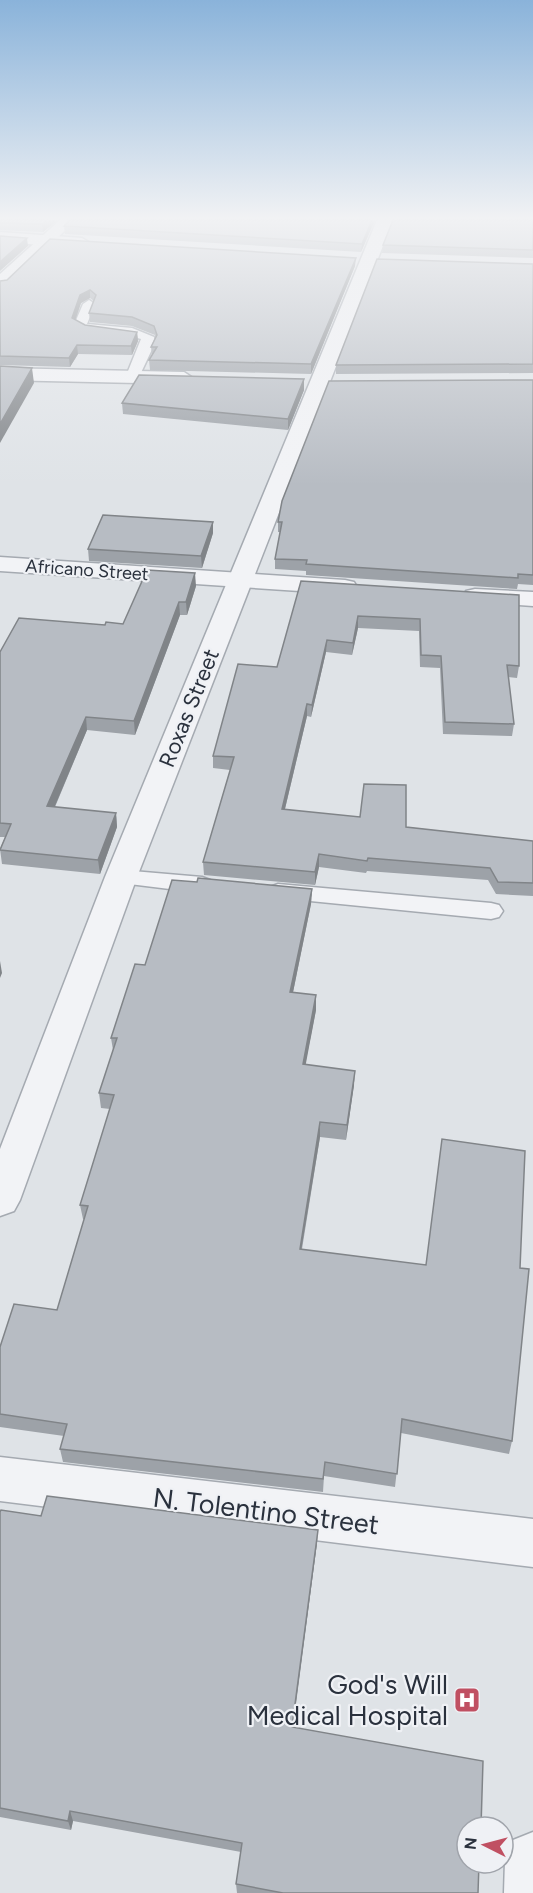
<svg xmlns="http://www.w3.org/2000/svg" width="533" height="1893" font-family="Figtree,sans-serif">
	<rect width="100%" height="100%" fill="#dfe3e7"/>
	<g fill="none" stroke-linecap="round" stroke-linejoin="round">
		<defs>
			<g id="service">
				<path d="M89,300l6,4 -8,20 45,4 22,9 1,6 -17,36 -5,1 -7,-4 15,-37c-17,-6 -57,-1 -67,-14l9,-21z"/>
				<polygon points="121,870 202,877 210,880 213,885 210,890 202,893 113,882 110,877 113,872"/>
				<polygon points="278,884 491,903 499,905 503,911 499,917 491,919 270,897 266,892 270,887"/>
			</g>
			<g id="minor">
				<polygon points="0,232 82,238 90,243 82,248 0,242"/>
				<polygon points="0,368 184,372 193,378 184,384 0,380"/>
				<polygon points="0,557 345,580 354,582 357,587 354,592 345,594 0,571"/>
				<polygon points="475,589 533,592 533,606 466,601 463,596 466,591"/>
				<polygon points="0,1457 533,1519 533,1567 0,1501"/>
				<polygon points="533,1832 533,1893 504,1893 505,1860 513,1840"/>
			</g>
			<g id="tertiary">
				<polygon points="60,220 76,220 6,287 0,288 0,274"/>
				<polygon points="377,220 393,220 137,877 20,1200 14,1211 0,1216 0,1149 105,877"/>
			</g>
		</defs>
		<use href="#service" stroke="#a5aab1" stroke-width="3"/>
		<use href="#minor" stroke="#a5aab1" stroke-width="3"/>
		<use href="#tertiary" stroke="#a5aab1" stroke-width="3"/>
		<use href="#service" fill="#f2f3f6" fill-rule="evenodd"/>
		<use href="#minor" fill="#f2f3f6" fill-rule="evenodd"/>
		<use href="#tertiary" fill="#f2f3f6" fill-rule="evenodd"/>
	</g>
	<g fill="#9da2a8">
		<polygon points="0,220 58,220 43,232 0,230"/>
		<polygon points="70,220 375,220 361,252 65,234 64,226"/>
		<polygon points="533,220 533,258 382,253 383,245"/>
		<polygon points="533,264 533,373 336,374 336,365"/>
		<polygon points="355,266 311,374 150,370 149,360 152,356 151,347 155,337 155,335 132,326 90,322 89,313 94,301 90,298 81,303 75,320 85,325 137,332 138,341 132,355 78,354 70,367 0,365 0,281"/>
		<polygon points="533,380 533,585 518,584 517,589 306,575 306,571 275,569 275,559 280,532 278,532 278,522"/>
		<polygon points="304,390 288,430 123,414 122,403"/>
		<polygon points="213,522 213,533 202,568 89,561 88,549"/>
		<polygon points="301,581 519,595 519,666 517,678 508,677 514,724 512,736 443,734 440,668 420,667 419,631 358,628 352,655 326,652 311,717 307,716 285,809 406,827 533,841 533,896 496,894 488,880 367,871 366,873 319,867 315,885 204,875 203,862 230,770 213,768 213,756 277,667"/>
		<polygon points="196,586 187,615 180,615 135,735 87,730 55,807 116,813 117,827 100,874 2,864 0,849 5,837 0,837 0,652 105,625 123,624"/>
		<polygon points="197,882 312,889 311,904 293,992 316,1010 305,1065 354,1085 346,1140 320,1137 302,1249 512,1441 509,1454 401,1433 395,1487 324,1476 323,1492 63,1462 60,1449 64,1436 0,1427 0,1347 57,1310 84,1219 83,1219 80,1205 110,1109 101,1108 99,1093 113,1050 111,1038 145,965"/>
		<polygon points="0,1512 317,1543 293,1727 478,1893 237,1893 236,1884 241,1852 73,1821 71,1830 0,1817"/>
	</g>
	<g fill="#808488">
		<polygon points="48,220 58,220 43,232 42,224"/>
		<polygon points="372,220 375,220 361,252 362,244"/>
		<polygon points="27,238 28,246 0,271 0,262"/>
		<polygon points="356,258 355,266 311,374 311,364"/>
		<polygon points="90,290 90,298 81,303 73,327 72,318 80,295"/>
		<polygon points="137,332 138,341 132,355 131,346"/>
		<polygon points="77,345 78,354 70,367 69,358"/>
		<polygon points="32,368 34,383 0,443 0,424"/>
		<polygon points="304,379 304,390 288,430 288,419"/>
		<polygon points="213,522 213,533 202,568 201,556"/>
		<polygon points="195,573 196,586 187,615 186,602"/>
		<polygon points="179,602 180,615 135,735 134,721"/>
		<polygon points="358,616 358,628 352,655 353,643"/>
		<polygon points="327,640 326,652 311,717 312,705"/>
		<polygon points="307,704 307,716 282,821 282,809"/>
		<polygon points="86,717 87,730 49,820 47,806"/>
		<polygon points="116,813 117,827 100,874 98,860"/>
		<polygon points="319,854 319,867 315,885 315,872"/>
		<polygon points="312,889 311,904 290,1007 290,992"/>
		<polygon points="0,961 2,973 0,978"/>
		<polygon points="316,995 316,1010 303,1079 303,1064"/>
		<polygon points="355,1071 354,1085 346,1140 347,1125"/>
		<polygon points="320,1122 320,1137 299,1263 300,1249"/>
		<polygon points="318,1530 317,1543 291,1738 292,1727"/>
		<polygon points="70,1811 73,1821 71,1830 68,1821"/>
	</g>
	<g fill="#b7bcc3" stroke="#808488" stroke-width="1.5">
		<polygon points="0,220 48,220 42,224 0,223"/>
		<polygon points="70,220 372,220 362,244 64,226"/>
		<polygon points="393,220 533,220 533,250 383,245"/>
		<polygon points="0,236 27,238 0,262"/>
		<polygon points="50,239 356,258 311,364 149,360 157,347 151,347 157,335 154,326 132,317 89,313 96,295 90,290 80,295 72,318 85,325 137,332 131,346 77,345 69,358 0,356 0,281 7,280"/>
		<polygon points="377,259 533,264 533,364 336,365"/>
		<polygon points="0,366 32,368 0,424"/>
		<polygon points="139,375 304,379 288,419 122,403"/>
		<polygon points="533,380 533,575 518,574 518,578 306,564 307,560 275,559 282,522 278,522 282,501 329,381"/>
		<polygon points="103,515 213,522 201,556 88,549"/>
		<polygon points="147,570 195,573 186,602 179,602 134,721 86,717 47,806 116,813 98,860 0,850 11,824 0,823 0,652 19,618 105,625 106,622 123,624"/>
		<polygon points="301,581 519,595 519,666 507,665 514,724 445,722 441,656 421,655 420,619 358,616 353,643 327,640 312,705 307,704 282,809 360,817 364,784 406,785 406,827 533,841 533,883 498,882 490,868 368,858 367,861 319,854 315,872 203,862 234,757 213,756 238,664 277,667"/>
		<polygon points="198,878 312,889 290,992 316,995 303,1064 355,1071 347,1125 320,1122 300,1249 426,1265 442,1139 525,1151 520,1268 529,1269 512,1441 402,1419 397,1474 325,1462 323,1479 60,1449 67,1424 0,1414 0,1347 14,1304 57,1310 88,1206 80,1205 114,1095 99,1093 117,1038 111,1038 135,964 145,965 172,880 197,882"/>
		<polygon points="47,1496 318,1530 292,1727 483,1761 481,1827 467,1827 467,1863 479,1863 478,1893 283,1893 236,1884 242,1843 70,1811 68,1821 0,1808 0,1512 1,1510 41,1516"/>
	</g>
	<linearGradient id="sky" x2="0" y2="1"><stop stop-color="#8ab3da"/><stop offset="0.45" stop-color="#f1f2f4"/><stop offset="1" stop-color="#f1f2f4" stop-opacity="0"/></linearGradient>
	<rect width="533" height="485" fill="url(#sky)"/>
	<defs>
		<symbol id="hospital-square" viewBox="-11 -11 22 22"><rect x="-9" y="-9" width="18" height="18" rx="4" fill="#c05062" stroke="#eff1f5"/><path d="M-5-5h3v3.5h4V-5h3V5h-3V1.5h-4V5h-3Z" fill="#fff"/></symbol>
	</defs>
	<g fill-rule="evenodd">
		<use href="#hospital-square" x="452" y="1685" width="30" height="30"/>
	</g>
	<g text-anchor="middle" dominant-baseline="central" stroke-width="4.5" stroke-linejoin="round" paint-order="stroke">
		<g font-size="18" fill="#2a313d" stroke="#eff1f5">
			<text transform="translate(87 570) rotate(4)">Africano Street</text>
		</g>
		<g font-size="22" fill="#2a313d" stroke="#eff1f5">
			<text transform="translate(189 708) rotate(-68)">Roxas Street</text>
		</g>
		<g font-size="27" fill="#2a313d" stroke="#eff1f5">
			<text transform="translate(266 1511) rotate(7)">N. Tolentino Street</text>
		</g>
		<g font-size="27" fill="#2a313d" stroke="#eff1f5" text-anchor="end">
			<text x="448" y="1684">God's Will<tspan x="448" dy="31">Medical Hospital</tspan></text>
		</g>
	</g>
	<g transform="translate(485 1845) rotate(276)"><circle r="28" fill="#eff1f5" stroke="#a0a4ab" stroke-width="1.5"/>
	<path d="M0-4.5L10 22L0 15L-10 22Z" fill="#c05062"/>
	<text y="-9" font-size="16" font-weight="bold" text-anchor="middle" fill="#2a313d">N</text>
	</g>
</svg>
